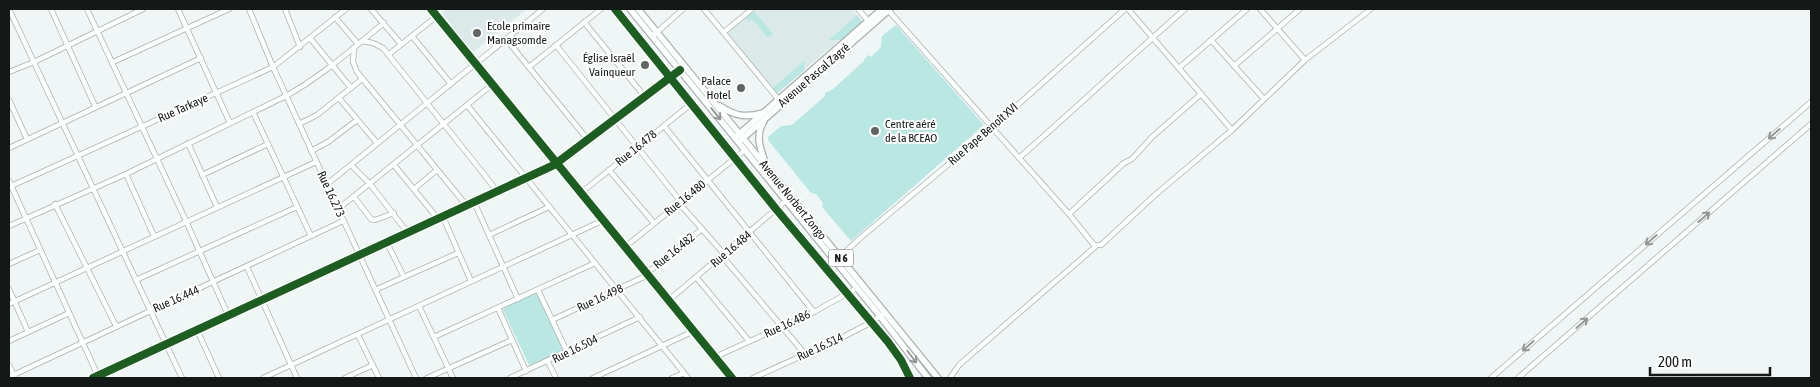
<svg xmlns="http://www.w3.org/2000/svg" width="1820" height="387" font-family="'Asap Condensed',sans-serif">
	<rect width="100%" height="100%" fill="#eff6f5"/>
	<g fill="#dbeae8">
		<polygon points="447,9 527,9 473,52 441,13"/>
		<polygon points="756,9 852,9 862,21 864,32 839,40 777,93 727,33"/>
	</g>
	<g fill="#b9e7e2">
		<polygon points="754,11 773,34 768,38 752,19 749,22 746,18"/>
		<polygon points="857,15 862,21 864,32 839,40 829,40"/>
		<polygon points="896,25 984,125 851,241 822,207 823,203 816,194 811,193 768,140 768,137 781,126 792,125 825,96 825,93 833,89 864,61 864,60 868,55 871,57 881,47 882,36"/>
		<polygon points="805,60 804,71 777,93 773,88"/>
		<polygon points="537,291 565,351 530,367 502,308"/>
	</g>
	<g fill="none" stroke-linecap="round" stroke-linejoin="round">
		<defs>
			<g id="minor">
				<polyline points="9,9 182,378"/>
				<polyline points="51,9 95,106"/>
				<polyline points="87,9 186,221 228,315"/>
				<polyline points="178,9 230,123"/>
				<polyline points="249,9 273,67 416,378"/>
				<polyline points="285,9 300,47"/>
				<polyline points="371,9 401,44"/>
				<polyline points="431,9 732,378"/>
				<polyline points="615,9 776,209 888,342 901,360 910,378"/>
				<polyline points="704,9 779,100"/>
				<polyline points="858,9 870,23"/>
				<polyline points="1128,9 1232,130"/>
				<polyline points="1260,9 1305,60"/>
				<polyline points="888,10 1069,214 1094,245"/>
				<polyline points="335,17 358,44"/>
				<polyline points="584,22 645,97"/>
				<polyline points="724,32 752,9"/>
				<polyline points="655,34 683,9"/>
				<polyline points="412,36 451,84"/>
				<polyline points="310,38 351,88"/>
				<polyline points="506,39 588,140"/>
				<polyline points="1211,40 1264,99"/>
				<polyline points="362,41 373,43 383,48 498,192"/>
				<polyline points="556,45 681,202"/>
				<polyline points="354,48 353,62 357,72 467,206"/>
				<polyline points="388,55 437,16"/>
				<polyline points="113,62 229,9"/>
				<polyline points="1234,66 1300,9"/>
				<polyline points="529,67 601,9"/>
				<polyline points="1179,68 1247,9"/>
				<polyline points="9,72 34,62 143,9"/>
				<polyline points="339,98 377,143"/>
				<polyline points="9,100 27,139"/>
				<polyline points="467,105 688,378"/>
				<polyline points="253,112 311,236"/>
				<polyline points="299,124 317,115 362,79"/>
				<polyline points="664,126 814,312"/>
				<polyline points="188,143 217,207"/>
				<polyline points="9,148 201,58"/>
				<polyline points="311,151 328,142 357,120"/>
				<path d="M1019,158c56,-49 110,-100 166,-149"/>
				<polyline points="351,165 370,184 408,233"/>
				<polyline points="394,165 438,219"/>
				<polyline points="609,170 654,223"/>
				<polyline points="126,174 154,236"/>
				<polyline points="202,175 268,144"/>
				<polyline points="9,181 98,376"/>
				<polyline points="326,185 543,9"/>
				<polyline points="9,187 273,67 346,9"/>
				<polyline points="414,189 437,170"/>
				<polyline points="582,192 691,104"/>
				<polyline points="354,197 371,219 375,220 394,213"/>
				<polyline points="474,202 518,299"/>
				<polyline points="679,203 724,254"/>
				<polyline points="55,204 116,326"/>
				<polyline points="338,209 493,84"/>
				<polyline points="1069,214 1124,163 1132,159 1152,137 1201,94"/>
				<polyline points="443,217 471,281"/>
				<path d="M9,226l117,-52 160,-78c36,-20 66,-47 98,-73"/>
				<polyline points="489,235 549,207"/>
				<polyline points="387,243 404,277"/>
				<polyline points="1094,245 1101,245 1155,195 1232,130 1305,60 1371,9"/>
				<polyline points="625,247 745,150"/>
				<polyline points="722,256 805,354"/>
				<polyline points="840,257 859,239 992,128 1125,9"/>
				<polyline points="9,264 40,250"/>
				<polyline points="247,267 297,378"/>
				<polyline points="647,273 702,229"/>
				<polyline points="697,278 749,341"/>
				<polyline points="136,280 297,207"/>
				<polyline points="9,289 28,332"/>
				<polyline points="375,290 458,253"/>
				<polyline points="538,290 567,352"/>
				<polyline points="669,300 788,199"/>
				<polyline points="9,304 316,162"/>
				<polyline points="419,306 453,378"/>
				<polyline points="498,308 526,371"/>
				<polyline points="552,320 648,275"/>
				<polyline points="197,330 219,378"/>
				<polyline points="358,335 379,378"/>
				<polyline points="434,337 595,263"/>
				<polyline points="9,341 69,313"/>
				<polyline points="715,357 814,312 857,288"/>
				<polyline points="548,362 556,378"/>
				<polyline points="9,365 15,378"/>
				<polyline points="9,377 343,221"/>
				<polyline points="93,378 554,165 680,70"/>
				<polyline points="263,378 604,220"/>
				<polyline points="345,378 373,365"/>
				<polyline points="427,378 512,340"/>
				<polyline points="510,378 640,317"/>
				<polyline points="593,378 694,331"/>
				<polyline points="672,378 684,373"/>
				<polyline points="753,378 839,339 870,323 882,315"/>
				<polyline points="950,378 959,365 1095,247 1094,245"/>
				<polyline points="1491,378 1811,102"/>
				<polyline points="1518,378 1811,124"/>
			</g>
			<g id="major">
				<polyline points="630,9 880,316 928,378"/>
				<polyline points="638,9 938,378"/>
				<path d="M720,106c15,10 25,12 43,7"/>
				<path d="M764,121c-9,14 -4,27 1,41"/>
				<polyline points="737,136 882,9"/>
				<polyline points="742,139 890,9"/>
			</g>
		</defs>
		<use href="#minor" stroke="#acb1b0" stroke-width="6"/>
		<use href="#major" stroke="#acb1b0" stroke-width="8"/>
		<use href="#minor" stroke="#fdfefe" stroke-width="4.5"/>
		<use href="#major" stroke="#fdfefe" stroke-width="5.5"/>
		<defs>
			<g id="cycleway">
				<polyline points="431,9 732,378"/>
				<polyline points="615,9 776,209 888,342 901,360 910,378"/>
				<polyline points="93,378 554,165 680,70"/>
			</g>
		</defs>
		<use href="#cycleway" stroke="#fff" stroke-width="11"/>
		<use href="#cycleway" stroke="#1b5e20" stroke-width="8"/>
	</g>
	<defs><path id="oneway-shaft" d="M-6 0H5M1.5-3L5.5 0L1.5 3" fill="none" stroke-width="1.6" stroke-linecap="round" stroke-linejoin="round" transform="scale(1.25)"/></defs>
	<g stroke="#949796">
		<use href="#oneway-shaft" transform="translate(716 114) rotate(51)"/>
		<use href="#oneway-shaft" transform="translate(1774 134) rotate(139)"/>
		<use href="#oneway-shaft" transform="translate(1704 217) rotate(-41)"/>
		<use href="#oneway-shaft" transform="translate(1651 240) rotate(139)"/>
		<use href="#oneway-shaft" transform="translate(1582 323) rotate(-41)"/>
		<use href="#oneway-shaft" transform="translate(1528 346) rotate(139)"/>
		<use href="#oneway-shaft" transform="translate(912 357) rotate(53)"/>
	</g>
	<g fill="#616665" stroke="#fff" stroke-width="2">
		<circle cx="477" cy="33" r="5"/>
		<circle cx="645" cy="65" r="5"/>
		<circle cx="741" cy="88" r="5"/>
		<circle cx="875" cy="131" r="5"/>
	</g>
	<g text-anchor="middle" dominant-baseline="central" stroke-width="4" stroke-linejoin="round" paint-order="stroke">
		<rect fill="#fff" stroke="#5a5e5d" stroke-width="1" x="828.5" y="249.5" width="25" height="17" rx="4"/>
		<g font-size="11" font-weight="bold" fill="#141918">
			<text x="841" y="258">N 6</text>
		</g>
		<g font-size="12" fill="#141918" stroke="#fff" text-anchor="start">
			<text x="487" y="26">Ecole primaire<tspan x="487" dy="14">Managsomde</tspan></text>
			<text x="635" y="58" text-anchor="end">Église Israël<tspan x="635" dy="14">Vainqueur</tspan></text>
			<text x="731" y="81" text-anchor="end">Palace<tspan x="731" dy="14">Hotel</tspan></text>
			<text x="885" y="124">Centre aéré<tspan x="885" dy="14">de la BCEAO</tspan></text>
		</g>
		<g font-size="12" fill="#141918" stroke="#fff">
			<text transform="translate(814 75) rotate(-41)">Avenue Pascal Zagré</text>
			<text transform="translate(183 108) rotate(-24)">Rue Tarkaye</text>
			<text transform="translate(983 134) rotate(-41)">Rue Pape Benoît XVI</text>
			<text transform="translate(636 148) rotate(-39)">Rue 16.478</text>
			<text transform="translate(331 194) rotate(65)">Rue 16.273</text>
			<text transform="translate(685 198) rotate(-39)">Rue 16.480</text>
			<text transform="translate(793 200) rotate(51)">Avenue Norbert Zongo</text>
			<text transform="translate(731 249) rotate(-40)">Rue 16.484</text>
			<text transform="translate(674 251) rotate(-39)">Rue 16.482</text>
			<text transform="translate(600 298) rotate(-25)">Rue 16.498</text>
			<text transform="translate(176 299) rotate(-24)">Rue 16.444</text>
			<text transform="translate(787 324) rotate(-25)">Rue 16.486</text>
			<text transform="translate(820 347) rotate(-25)">Rue 16.514</text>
			<text transform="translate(575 349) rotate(-26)">Rue 16.504</text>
		</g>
	</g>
	<rect width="1820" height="387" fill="none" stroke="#141918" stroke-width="20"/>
	<path d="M1650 367v8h120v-8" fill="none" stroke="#141918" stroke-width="2.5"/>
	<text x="1658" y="367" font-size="15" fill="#141918" stroke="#ffffff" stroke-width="4" paint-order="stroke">200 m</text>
</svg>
